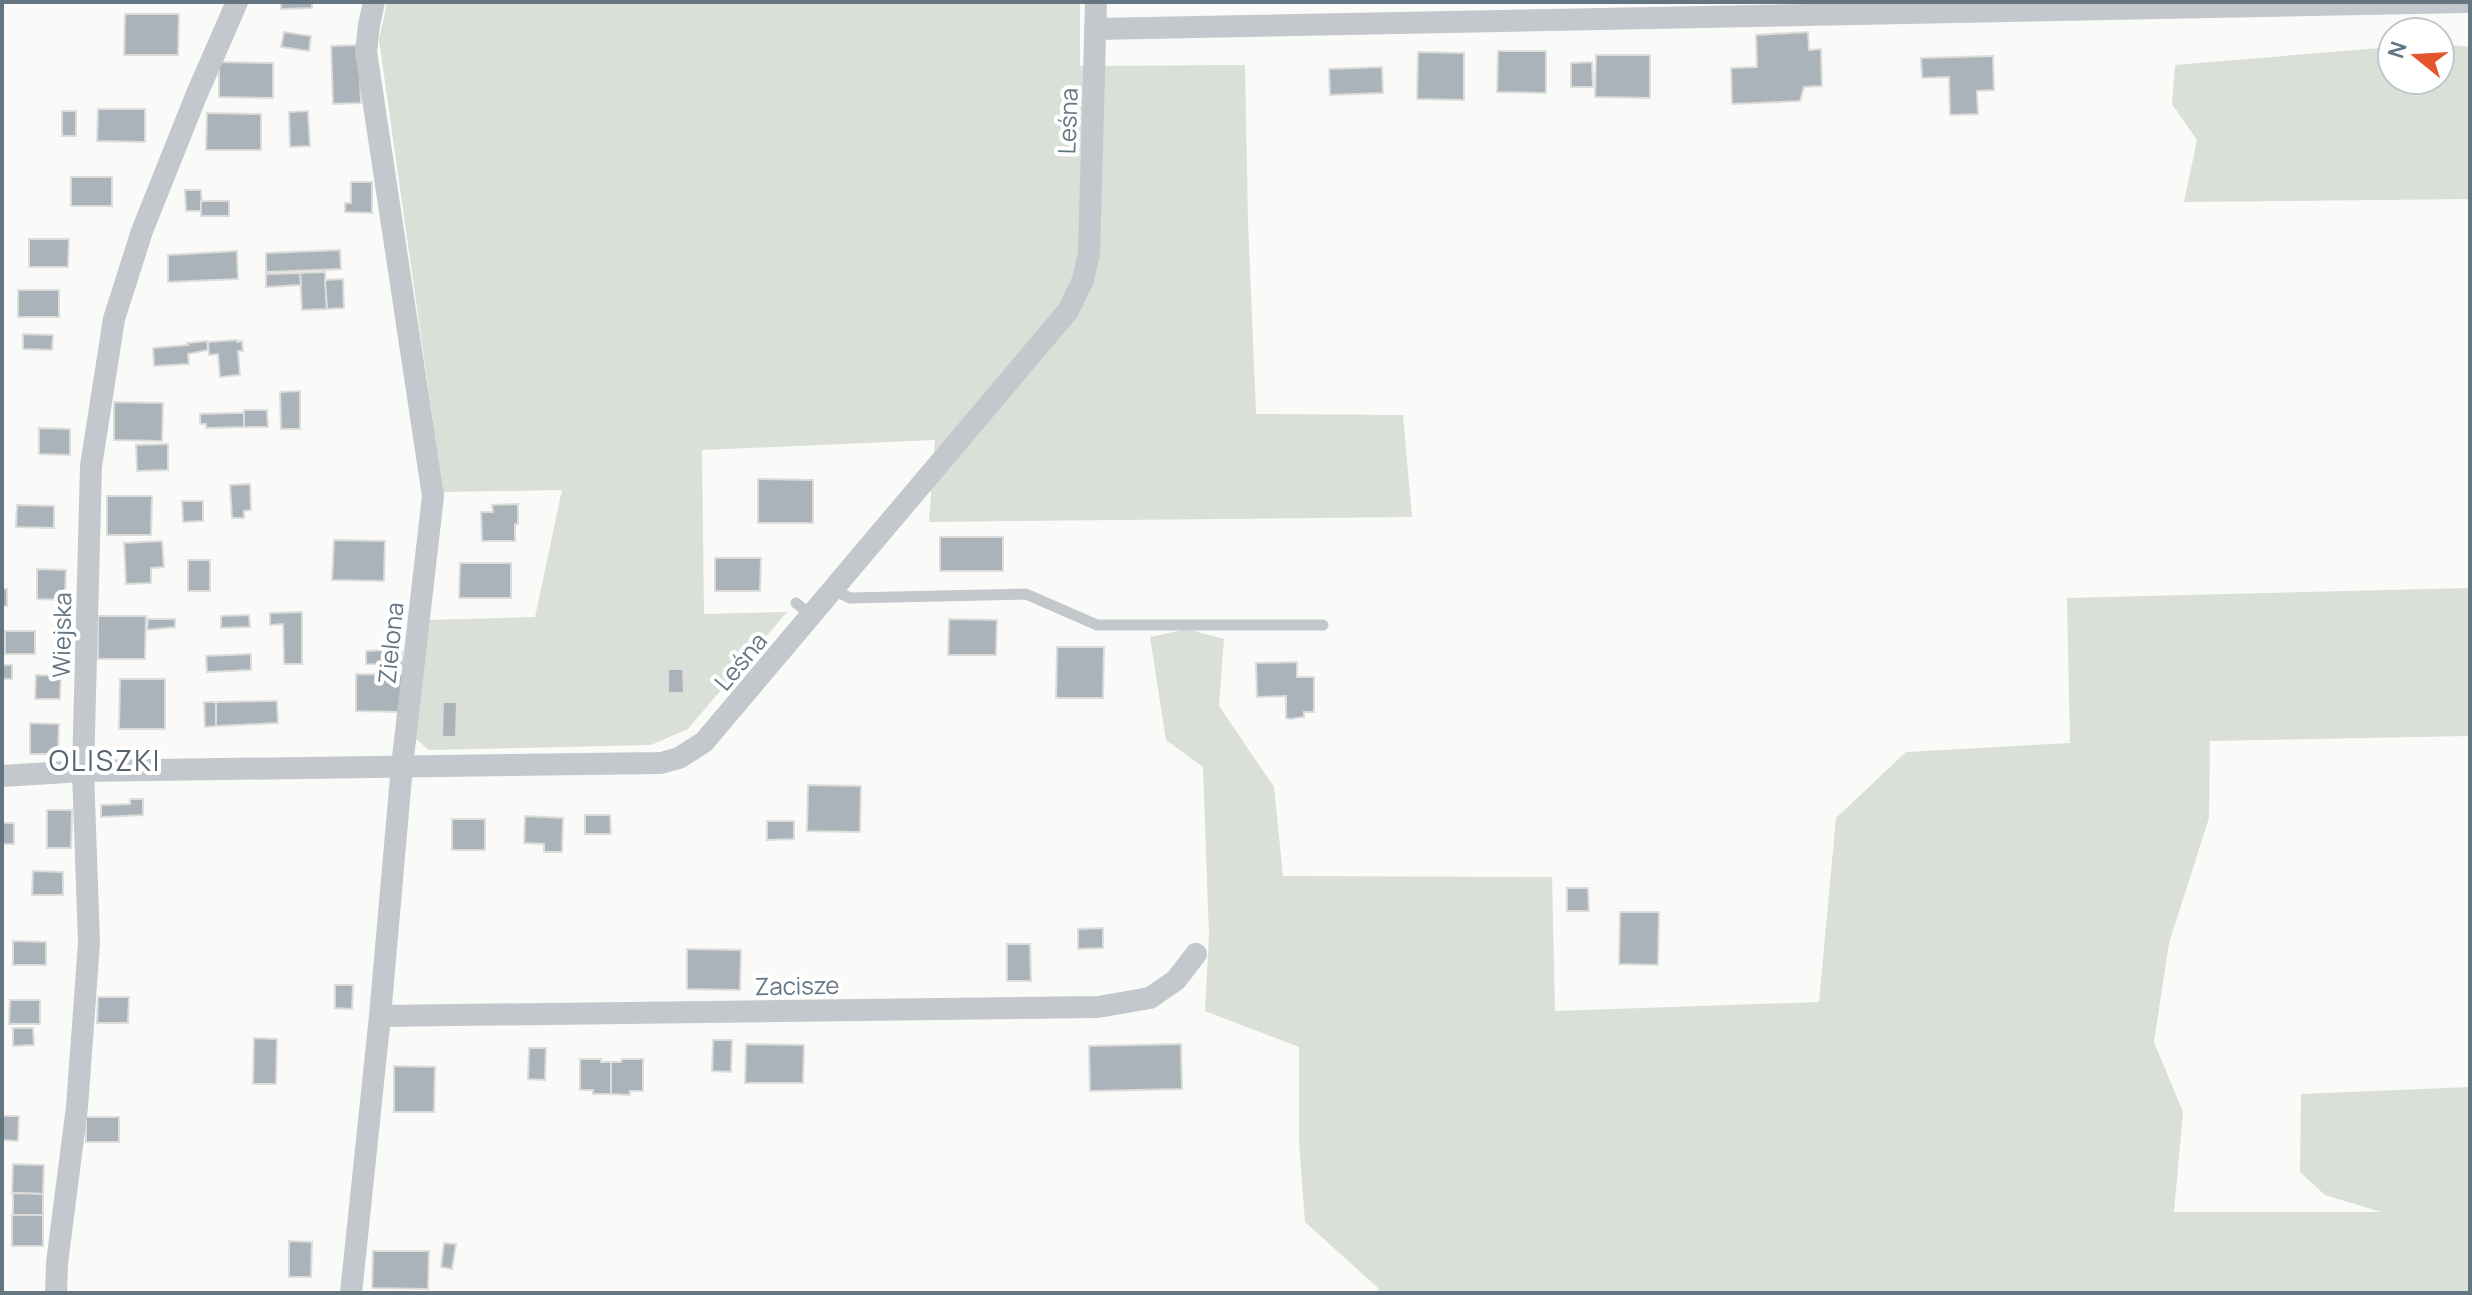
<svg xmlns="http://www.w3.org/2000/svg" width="2472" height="1295" font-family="Manrope,sans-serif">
	<rect width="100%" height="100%" fill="#fafaf8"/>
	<g fill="#dadfd7">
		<polygon points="387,2 1080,2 1080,66 1245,65 1248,222 1256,414 1403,415 1412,517 929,522 935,440 702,450 704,614 787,612 688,729 651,745 429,750 415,738 428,620 535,617 562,490 443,492 379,40"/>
		<polygon points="2440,44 2470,47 2470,199 2184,202 2197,140 2172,104 2175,65 2392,47 2392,80 2440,80"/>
		<polygon points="2470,588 2470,736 2210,741 2209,818 2169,943 2154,1042 2183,1112 2174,1212 2381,1212 2325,1195 2300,1172 2301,1094 2470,1087 2470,1293 1380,1293 1377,1287 1305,1222 1299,1141 1299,1047 1205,1011 1209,936 1203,767 1166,740 1150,637 1187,629 1224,639 1219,706 1274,787 1283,876 1552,877 1555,1011 1819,1002 1836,818 1906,752 2070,743 2067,598"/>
	</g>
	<g fill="#aab3b9" stroke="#dcdcda" stroke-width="2">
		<polygon points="281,2 312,2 312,8 281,9"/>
		<polygon points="125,14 179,14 178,55 124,55"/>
		<polygon points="284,32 311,36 309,51 281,47"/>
		<polygon points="1808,32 1809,50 1821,49 1822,86 1804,87 1800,101 1732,104 1731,68 1757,67 1756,35"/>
		<polygon points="359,45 361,103 333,104 331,46"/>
		<polygon points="1498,51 1546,51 1546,93 1497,92"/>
		<polygon points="1418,52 1464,53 1464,100 1417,99"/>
		<polygon points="1596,55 1650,55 1650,98 1595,97"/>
		<polygon points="1993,56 1994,90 1977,91 1978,114 1950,115 1949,77 1922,78 1921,58"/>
		<polygon points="219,62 273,63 273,98 219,97"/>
		<polygon points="1592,62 1593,87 1571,87 1571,63"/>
		<polygon points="1382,67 1383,93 1330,95 1329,69"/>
		<polygon points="98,109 145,109 145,142 97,141"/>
		<rect x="62" y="111" width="14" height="25"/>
		<polygon points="308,111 310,146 290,147 289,112"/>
		<polygon points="207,113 261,114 261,150 206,150"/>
		<rect x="71" y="177" width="41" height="29"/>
		<polygon points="351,182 372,182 372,213 345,212 345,203 351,203"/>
		<polygon points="185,190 201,190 202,211 186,211"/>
		<rect x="201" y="201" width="28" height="15"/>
		<polygon points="29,239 69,239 68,267 29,267"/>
		<polygon points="340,250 341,269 266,272 266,253"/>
		<polygon points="237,251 238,279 168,282 168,255"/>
		<polygon points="325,272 327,309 302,310 300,273"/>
		<polygon points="300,273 301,285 266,287 266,274"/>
		<polygon points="343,279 344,308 327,309 325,280"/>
		<rect x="18" y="290" width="41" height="27"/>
		<polygon points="23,334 53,335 52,350 23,349"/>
		<polygon points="237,340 237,342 242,341 243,351 238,351 240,375 220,377 218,354 209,355 208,342"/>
		<polygon points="207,341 208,350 188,354 189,364 154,366 153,348 188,345 187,343"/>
		<polygon points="300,391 300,429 281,429 280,392"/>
		<polygon points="114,402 163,403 162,441 114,440"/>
		<polygon points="244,410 267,410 268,427 244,427"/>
		<polygon points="234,413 244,413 244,427 206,428 206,424 200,424 200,414"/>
		<polygon points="39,428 70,429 70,455 39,454"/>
		<polygon points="168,444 168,470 137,471 136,445"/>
		<polygon points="758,479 813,480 813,523 758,523"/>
		<polygon points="250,484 251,510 244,511 244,518 232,518 230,485"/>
		<polygon points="107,496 152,496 151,535 107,535"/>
		<polygon points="182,501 203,501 203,521 183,522"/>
		<polygon points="518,504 518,524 515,524 515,541 482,541 481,512 493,512 492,505"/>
		<polygon points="17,505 54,506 54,528 16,527"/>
		<rect x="940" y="537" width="63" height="34"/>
		<polygon points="334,540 385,541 384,581 332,580"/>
		<polygon points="162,541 164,567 151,568 151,583 126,584 124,543"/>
		<polygon points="715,558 761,558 760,591 715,591"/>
		<rect x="188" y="560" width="22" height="31"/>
		<polygon points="460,563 511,563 511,598 459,598"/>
		<polygon points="37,569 66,570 65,600 37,599"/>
		<rect x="2" y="589" width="5" height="17"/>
		<polygon points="302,612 302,664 284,664 283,624 270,625 270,613"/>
		<polygon points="249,615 250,627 221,628 221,616"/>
		<polygon points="98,616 146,616 145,659 98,659"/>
		<polygon points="148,619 175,619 175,627 147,630"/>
		<polygon points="949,619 997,620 996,655 948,655"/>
		<rect x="5" y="631" width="30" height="23"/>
		<polygon points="1057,647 1104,647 1103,698 1056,698"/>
		<polygon points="402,649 403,665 366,664 366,651"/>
		<polygon points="251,654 251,670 207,672 206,656"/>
		<polygon points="1297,662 1297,677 1314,677 1314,712 1304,712 1304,717 1290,719 1286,718 1286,696 1257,697 1256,663"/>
		<rect x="2" y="665" width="10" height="14"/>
		<polygon points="668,669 683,669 684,693 668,693"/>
		<polygon points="356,674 403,675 403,712 356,711"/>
		<polygon points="36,675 61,676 60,699 35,699"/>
		<polygon points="120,679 165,679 165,729 119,729"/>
		<polygon points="270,701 277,701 278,723 216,726 216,702"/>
		<polygon points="204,702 216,702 216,726 205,727"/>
		<polygon points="443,702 457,702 456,737 442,737"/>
		<polygon points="30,723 59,724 58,754 30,754"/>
		<polygon points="808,785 861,786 860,832 807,831"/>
		<polygon points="130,799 143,799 143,815 101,817 101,805 130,804"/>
		<polygon points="47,810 72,810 71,848 47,848"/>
		<polygon points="585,815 610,815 611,834 585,834"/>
		<polygon points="525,816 563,818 562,852 544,852 544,844 524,843"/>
		<rect x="452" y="819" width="33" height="31"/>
		<polygon points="767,821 794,821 794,839 767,840"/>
		<rect x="2" y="823" width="12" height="21"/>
		<polygon points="33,871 63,872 63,895 32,895"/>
		<polygon points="1567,888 1588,888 1589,911 1567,911"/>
		<polygon points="1620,912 1659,912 1658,965 1619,964"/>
		<polygon points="1103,928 1103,948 1078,949 1078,929"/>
		<polygon points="13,941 46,942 46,965 13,965"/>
		<polygon points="1007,944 1030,944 1031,981 1007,981"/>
		<polygon points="687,949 741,950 740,990 687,989"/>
		<polygon points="335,985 353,985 352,1009 335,1008"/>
		<polygon points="98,997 129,997 128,1023 97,1023"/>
		<polygon points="10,1000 40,1000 40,1024 9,1024"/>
		<polygon points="13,1028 33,1028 34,1045 13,1046"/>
		<polygon points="254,1038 277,1039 276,1084 253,1084"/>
		<polygon points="713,1040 732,1040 731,1072 712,1071"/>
		<polygon points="746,1044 804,1045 803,1083 745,1083"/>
		<polygon points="1181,1044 1182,1089 1090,1091 1089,1046"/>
		<polygon points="529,1048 546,1048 545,1080 528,1079"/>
		<polygon points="580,1059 601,1059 601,1062 611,1062 611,1094 593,1094 593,1090 580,1090"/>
		<polygon points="622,1059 643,1059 643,1091 630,1091 630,1095 611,1094 611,1062 621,1062"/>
		<polygon points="394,1066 435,1067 434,1112 394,1112"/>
		<polygon points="2,1116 19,1116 18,1141 2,1140"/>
		<rect x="86" y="1117" width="33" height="25"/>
		<polygon points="13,1164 44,1165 43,1194 12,1193"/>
		<polygon points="13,1193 43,1194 43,1215 13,1215"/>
		<rect x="12" y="1215" width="31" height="31"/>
		<polygon points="289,1241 312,1242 311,1277 289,1277"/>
		<polygon points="444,1243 456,1244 452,1269 441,1267"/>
		<polygon points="373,1251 429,1251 428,1289 372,1288"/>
	</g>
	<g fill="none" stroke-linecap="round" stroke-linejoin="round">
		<g stroke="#c3c8cc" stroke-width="11">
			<polyline points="834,590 850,598 1026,594 1097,625 1323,625"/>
			<polyline points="796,603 812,616"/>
		</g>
		<g stroke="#c3c8cc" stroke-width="22">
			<polyline points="1096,29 2466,2"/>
			<polyline points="2,776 83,771 661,763 679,758 704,742 1068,311 1083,280 1089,253 1096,2"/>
			<polyline points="380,1016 1098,1007 1150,998 1176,980 1196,954"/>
			<polyline points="56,1293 57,1263 77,1107 89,943 83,771 91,466 114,319 142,231 196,96 237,2"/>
			<polyline points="351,1293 380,1016 402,766 433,496 366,52 369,25 374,2"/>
		</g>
	</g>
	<g text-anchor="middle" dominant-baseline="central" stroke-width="8" stroke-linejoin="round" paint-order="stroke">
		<g font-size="24" fill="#657683" stroke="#fff">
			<text transform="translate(1067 121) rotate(-88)">Leśna</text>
			<text transform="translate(61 635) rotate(-89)">Wiejska</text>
			<text transform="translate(390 643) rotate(-84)">Zielona</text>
			<text transform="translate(740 661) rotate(-50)">Leśna</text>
			<text transform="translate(797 985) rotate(-1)">Zacisze</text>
		</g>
		<g font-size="28" letter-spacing="2" fill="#57646e" stroke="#fff">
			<text x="105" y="760">OLISZKI</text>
		</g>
	</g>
	<rect width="2472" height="1295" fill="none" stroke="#657683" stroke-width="8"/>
	<g transform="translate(2416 56) rotate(288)"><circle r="38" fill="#ffffff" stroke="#c1c8cd" stroke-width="2"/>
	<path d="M0-6L14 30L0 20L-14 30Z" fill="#e4572e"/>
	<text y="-12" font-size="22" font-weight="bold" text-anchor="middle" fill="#657683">N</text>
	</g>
</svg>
